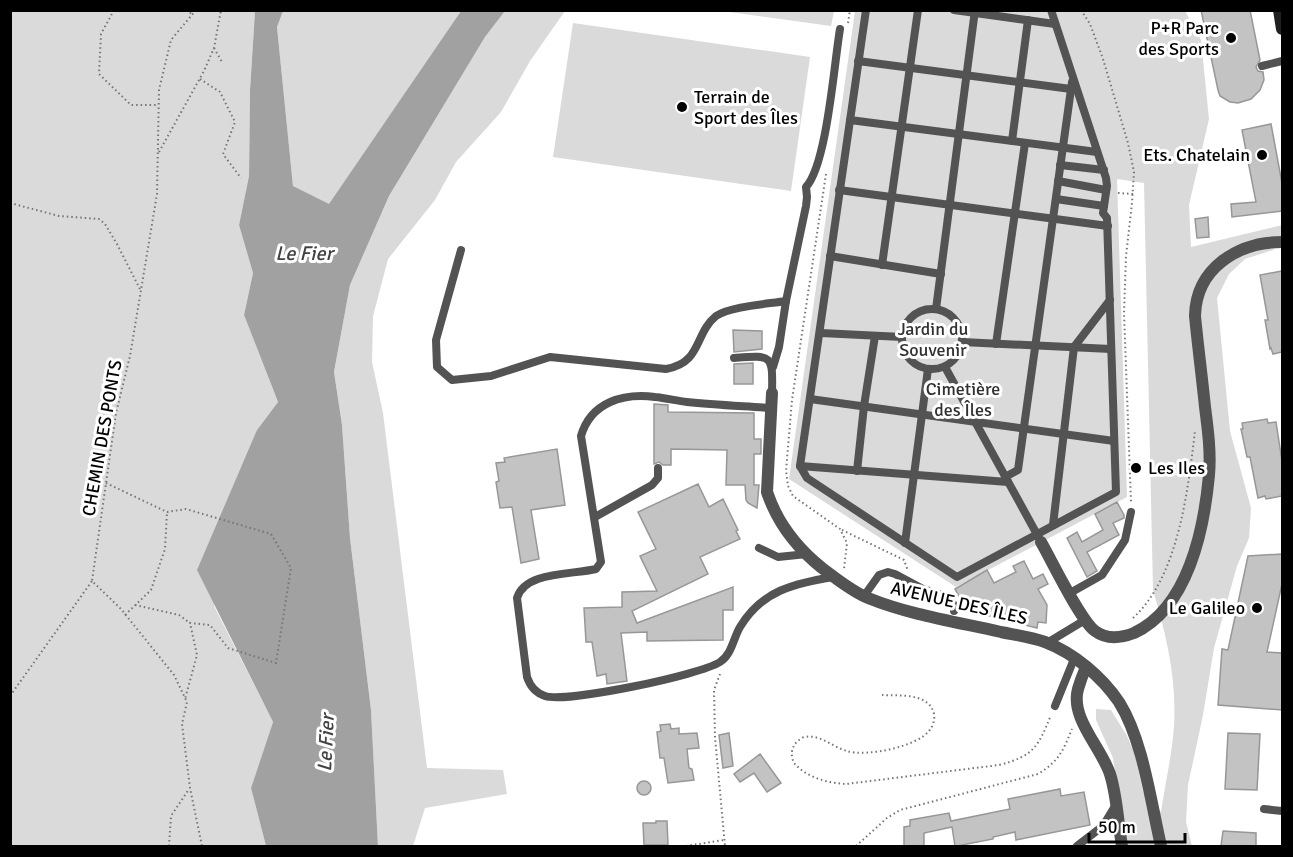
<svg xmlns="http://www.w3.org/2000/svg" width="1293" height="857" font-family="Signika,sans-serif">
	<rect width="100%" height="100%" fill="#fff"/>
	<g fill="#dadada">
		<polygon points="10,11 255,11 250,89 249,176 239,225 253,273 244,315 278,402 257,430 214,606 273,722 251,788 266,846 11,846"/>
		<polygon points="283,11 461,11 329,205 293,186 277,27"/>
		<polygon points="505,11 565,11 530,61 501,112 456,162 435,200 388,259 373,316 372,362 383,413 427,768 503,770 507,794 425,808 413,846 378,846 371,710 350,538 342,425 334,372 350,285 389,196 485,37"/>
		<polygon points="722,11 834,10 834,11 831,26"/>
		<path d="M855,11h330l16,29 8,79 -20,86 2,42 91,-22v13l-9,12 -28,9 -16,15 -12,24 13,133 21,77 -2,30 -12,28 -23,82 -11,67 -15,70 -2,37 6,24h-65l-14,-88 -17,-38v-11l15,1 16,26 8,19 8,37 18,20c4,-28 11,-57 13,-86 3,-47 -8,-92 -21,-136l-9,-407 -27,-4 10,318 -171,90 -167,-108z"/>
		<polygon points="573,23 810,57 791,191 553,157"/>
	</g>
	<polygon fill="#a1a1a1" points="255,11 283,11 277,27 293,186 329,204 461,11 505,11 485,37 389,196 350,285 334,372 342,425 350,538 371,710 378,846 266,846 251,788 273,722 197,570 257,430 278,402 244,315 253,273 239,225 249,176 250,90"/>
	<g fill="#c3c3c3" stroke="#979797" stroke-width="1.5">
		<polygon points="1201,10 1250,10 1260,60 1256,67 1258,71 1263,72 1264,80 1260,90 1251,99 1238,103 1230,102 1220,96 1218,90"/>
		<polygon points="1271,124 1282,183 1282,211 1232,217 1231,204 1256,202 1242,130"/>
		<polygon points="1208,217 1209,237 1197,238 1195,219"/>
		<polygon points="1282,271 1282,352 1273,354 1271,348 1270,349 1265,320 1268,320 1260,275"/>
		<polygon points="733,330 762,331 762,349 734,352"/>
		<polygon points="753,363 753,384 734,384 734,364"/>
		<polygon points="654,404 668,405 668,412 754,413 754,439 761,439 761,454 754,454 754,485 759,485 757,508 748,503 746,500 745,485 726,485 727,450 671,449 671,465 663,465 659,462 654,464"/>
		<polygon points="1267,419 1268,423 1276,422 1282,461 1282,496 1266,499 1265,496 1258,498 1250,457 1247,457 1241,429 1243,429 1242,423"/>
		<polygon points="557,449 565,505 531,510 539,559 521,563 512,507 500,508 496,482 499,481 496,463 505,462 504,458"/>
		<polygon points="698,484 709,507 723,499 738,530 736,531 740,539 700,557 708,574 632,611 637,623 733,587 733,610 723,610 723,640 647,641 647,632 621,633 627,681 607,684 606,674 597,676 592,642 586,642 584,608 622,607 622,592 657,591 640,556 656,549 638,512"/>
		<polygon points="1117,502 1124,515 1124,518 1113,523 1119,535 1087,552 1097,571 1087,577 1067,538 1077,532 1082,542 1103,530 1095,514"/>
		<polygon points="1282,554 1282,584 1267,652 1282,653 1282,710 1218,705 1222,649 1228,650 1248,556"/>
		<polygon points="1024,561 1033,579 1043,574 1048,584 1038,589 1047,605 1046,623 1038,622 1037,628 966,610 955,589 987,570 994,583 1016,572 1013,566"/>
		<polygon points="670,724 671,729 679,728 679,734 697,733 699,748 687,749 689,768 692,769 694,780 668,783 664,758 660,758 657,732 661,731 660,725"/>
		<polygon points="729,733 733,766 723,768 719,735"/>
		<polygon points="1228,733 1260,734 1257,790 1225,789"/>
		<polygon points="760,754 781,783 767,792 754,773 740,782 734,774"/>
		<circle cx="644" cy="788" r="7"/>
		<polygon points="1060,789 1061,796 1084,792 1090,825 1016,840 1015,832 993,837 993,839 957,846 955,846 952,827 924,833 924,846 904,846 904,827 910,826 910,820 949,813 951,821 1010,809 1008,799"/>
		<polygon points="656,821 667,821 668,845 644,845 643,823 656,823"/>
		<polygon points="1223,831 1256,833 1256,846 1221,846"/>
	</g>
	<g fill="none" stroke-linecap="round" stroke-linejoin="round">
		<g stroke="#757575" stroke-width="2" stroke-dasharray="1.5 3" stroke-linecap="butt">
			<polyline points="114,10 101,34 99,74 131,105 158,105"/>
			<polyline points="186,10 192,14"/>
			<polyline points="196,10 171,40 159,90 157,194 130,356 116,413 92,581 121,609 174,675 187,702 182,724 190,788 202,846"/>
			<polyline points="1081,10 1090,24 1103,59 1128,143 1134,172 1132,203 1126,256 1124,313 1131,502"/>
			<polyline points="848,23 850,10"/>
			<polyline points="214,48 222,62"/>
			<polyline points="200,79 220,92 235,122 223,154 241,178"/>
			<polyline points="159,152 204,71 214,48 221,10"/>
			<polyline points="826,174 792,400 786,471 788,486 793,496 840,529 847,543 844,569"/>
			<polyline points="1118,193 1133,194"/>
			<polyline points="10,203 59,216 99,219 105,224 117,244 141,291"/>
			<polyline points="106,483 167,512 186,509 271,534 291,568 276,663 228,648 210,625 190,623 197,655 185,699"/>
			<polyline points="842,530 904,560 908,571"/>
			<polyline points="135,605 179,615 190,623"/>
			<polyline points="125,615 151,590 165,549 167,512"/>
			<path d="M1133,618c46,-42 55,-129 62,-187"/>
			<polyline points="720,674 714,690 715,737 725,846"/>
			<path d="M882,695c16,1 47,-3 52,19 1,6 -1,12 -5,17 -13,16 -63,26 -82,20 -15,-4 -26,-17 -43,-14 -11,5 -15,15 -10,26 13,15 34,20 52,21l153,-19c35,-9 39,-18 52,-50"/>
			<polyline points="10,696 92,581"/>
			<polyline points="169,846 171,816 189,789"/>
			<polyline points="686,846 724,840"/>
			<path d="M856,846l31,-28 13,-8 138,-36c21,-13 25,-23 34,-45"/>
		</g>
		<g stroke="#535353" stroke-width="8">
			<path d="M866,10c-22,153 -43,305 -66,456l7,12 150,99 159,-85 -9,-274 -4,-5 4,-27 -1,-8 -55,-168"/>
			<polyline points="954,10 1055,24"/>
			<polyline points="858,61 1071,89"/>
			<polyline points="1262,66 1282,61"/>
			<polyline points="850,120 1097,152"/>
			<polyline points="1012,141 1028,20"/>
			<polyline points="1060,165 1104,170"/>
			<polyline points="1058,181 1106,190"/>
			<polyline points="839,190 1108,226"/>
			<polyline points="1056,199 1104,206"/>
			<path d="M461,250l-25,90 1,27 15,13 39,-4 59,-19 116,12c36,-6 28,-35 50,-53 15,-10 52,-12 70,-15"/>
			<polyline points="830,256 941,274"/>
			<polyline points="882,265 918,10"/>
			<circle cx="932" cy="339" r="30"/>
			<polyline points="936,309 975,10"/>
			<polyline points="821,333 902,337"/>
			<polyline points="962,342 1111,349"/>
			<polyline points="996,344 1025,143"/>
			<path d="M734,358c38,-3 39,-4 38,35"/>
			<path d="M773,367l6,-20 7,-46 20,-95 1,-9 -1,-10c21,-23 28,-123 34,-158"/>
			<polyline points="945,367 1039,538"/>
			<polyline points="810,399 1114,441"/>
			<path d="M771,408c-28,-2 -56,-3 -84,-6 -10,-1 -21,-4 -32,-5 -32,-4 -64,5 -74,39l20,126 -5,7c-24,6 -71,2 -79,29l10,79c3,9 9,16 18,19 22,7 155,-21 175,-34 12,-8 13,-23 20,-35 22,-37 54,-43 93,-50"/>
			<polyline points="800,466 1008,482"/>
			<polyline points="857,471 864,406 875,336"/>
			<polyline points="1005,477 1018,470 1072,82"/>
			<polyline points="595,517 652,485 658,478 658,468"/>
			<polyline points="1053,525 1074,347 1110,300"/>
			<polyline points="905,543 928,369"/>
			<polyline points="759,548 778,557 807,554"/>
			<polyline points="1070,593 1102,575 1125,540 1131,512"/>
			<polyline points="864,596 879,575 888,572 895,574 923,589 943,595 954,605 954,611"/>
			<polyline points="1047,643 1085,620"/>
			<polyline points="1055,706 1074,659"/>
			<polyline points="1264,809 1282,811"/>
			<polyline points="1077,846 1103,826 1115,806"/>
		</g>
		<g stroke="#535353" stroke-width="12">
			<path d="M772,393l-5,99c10,30 30,56 55,76 15,11 29,23 46,30 42,17 89,24 133,34 15,3 30,5 44,10 29,11 57,35 74,60 24,38 32,101 42,144"/>
			<path d="M1041,542c11,19 39,78 54,89 12,9 26,7 39,2 54,-25 70,-103 75,-158 2,-22 -1,-45 -4,-68 -3,-30 -7,-60 -10,-91 1,-48 43,-74 87,-74"/>
			<path d="M1086,667c-3,7 -6,15 -8,22 -8,29 23,58 32,85 7,22 8,49 12,72"/>
		</g>
		<polyline stroke="#202020" stroke-width="12" points="1279,10 1282,29"/>
	</g>
	<g fill="#000" stroke="#fff" stroke-width="2">
		<circle cx="1231" cy="38" r="6"/>
		<circle cx="682" cy="107" r="6"/>
		<circle cx="1262" cy="155" r="6"/>
		<circle cx="1136" cy="468" r="6"/>
		<circle cx="1257" cy="608" r="6"/>
	</g>
	<g text-anchor="middle" dominant-baseline="central" stroke-width="6" stroke-linejoin="round" paint-order="stroke">
		<g font-size="18" fill="#000" stroke="#fff" text-anchor="end">
			<text x="1219" y="28">P+R Parc<tspan x="1219" dy="21">des Sports</tspan></text>
			<text x="694" y="97" text-anchor="start">Terrain de<tspan x="694" dy="21">Sport des Îles</tspan></text>
			<text x="1250" y="155">Ets. Chatelain</text>
			<text x="1148" y="468" text-anchor="start">Les Iles</text>
			<text x="1245" y="608">Le Galileo</text>
		</g>
		<g font-size="18" fill="#313131" stroke="#fff">
			<text x="933" y="329">Jardin du<tspan x="933" dy="21">Souvenir</tspan></text>
			<text x="963" y="389">Cimetière<tspan x="963" dy="21">des Îles</tspan></text>
		</g>
		<g font-size="18" fill="#000" stroke="#fff">
			<text transform="translate(102 438) rotate(-80)">CHEMIN DES PONTS</text>
			<text transform="translate(959 603) rotate(13)">AVENUE DES ÎLES</text>
		</g>
		<g font-size="20" font-style="italic" fill="#424242" stroke="#fff">
			<text x="304" y="253">Le Fier</text>
			<text transform="translate(326 743) rotate(-87)">Le Fier</text>
		</g>
	</g>
	<rect width="1293" height="857" fill="none" stroke="#000000" stroke-width="24"/>
	<path d="M1089 833v9h96v-9" fill="none" stroke="#000000" stroke-width="3"/>
	<text x="1098" y="833" font-size="18" fill="#000000" stroke="#ffffff" stroke-width="4.5" paint-order="stroke">50 m</text>
</svg>
